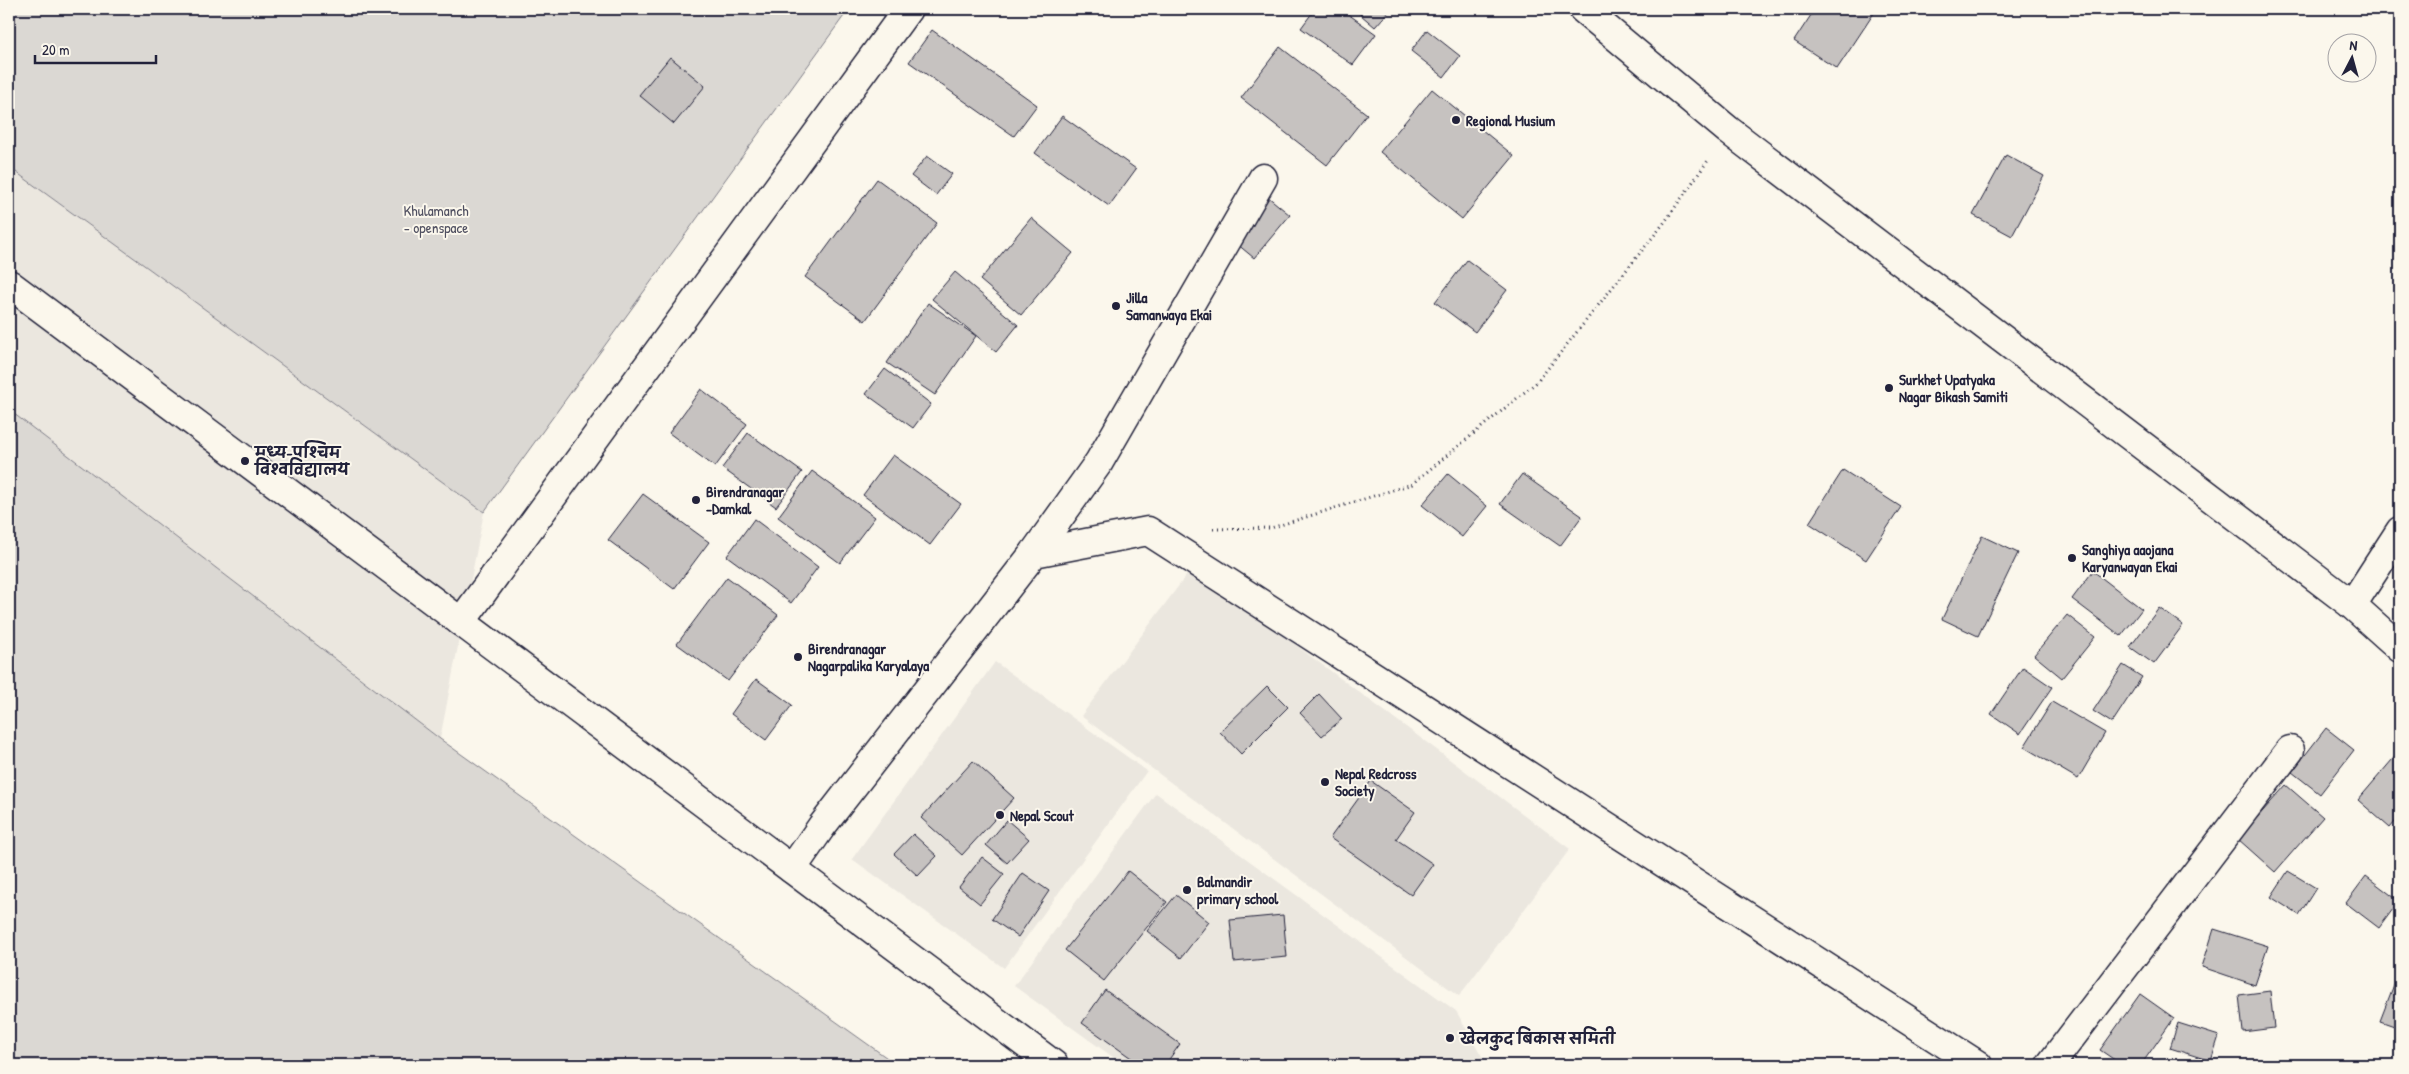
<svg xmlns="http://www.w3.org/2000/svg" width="2409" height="1074" font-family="'Patrick Hand','Playpen Sans Deva',sans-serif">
	<rect width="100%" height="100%" fill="#fbf7ec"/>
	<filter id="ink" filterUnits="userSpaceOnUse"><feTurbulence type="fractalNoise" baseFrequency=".02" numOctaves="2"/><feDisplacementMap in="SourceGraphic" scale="10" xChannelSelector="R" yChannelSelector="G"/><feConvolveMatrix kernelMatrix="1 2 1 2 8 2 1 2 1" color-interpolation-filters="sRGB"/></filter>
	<g filter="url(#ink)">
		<g fill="#ebe7df">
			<polygon points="9,167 484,512 440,739 9,410"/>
			<polygon points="1192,568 1570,849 1459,996 1081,716"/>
			<polygon points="995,662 1147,771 1004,968 852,859"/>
			<polygon points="1156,793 1456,1011 1487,1065 1124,1065 1014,986"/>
		</g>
		<g fill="#dbd8d3" stroke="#7e7d87">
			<polygon points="9,9 849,9 484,512 9,167"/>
			<polygon points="9,410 440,739 897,1065 9,1065"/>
		</g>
		<g fill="#c6c2c0" stroke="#22223b">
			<polygon points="1315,9 1341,9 1376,34 1353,65 1301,28"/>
			<polygon points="1354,9 1391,9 1375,27"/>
			<polygon points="1815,9 1876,10 1837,69 1794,41"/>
			<polygon points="932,30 1037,105 1014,136 909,62"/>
			<polygon points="1427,30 1460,56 1444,77 1411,51"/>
			<polygon points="1280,47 1367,114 1327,165 1241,98"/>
			<polygon points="670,57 705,86 674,124 639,95"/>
			<polygon points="1432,89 1514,156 1462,219 1380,152"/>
			<polygon points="1062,116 1136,169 1109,206 1035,153"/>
			<polygon points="2006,155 2044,176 2012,236 1973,215"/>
			<polygon points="927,156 952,174 936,195 911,176"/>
			<polygon points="877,179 937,223 865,321 805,277"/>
			<polygon points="1267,196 1290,215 1254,258 1231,239"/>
			<polygon points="1031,218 1073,253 1021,315 980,280"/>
			<polygon points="1467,260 1507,290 1475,332 1435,302"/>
			<polygon points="955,272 1018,325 996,352 932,299"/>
			<polygon points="928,303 976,336 935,395 887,363"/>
			<polygon points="885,369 931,404 913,428 866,394"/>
			<polygon points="701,389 747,424 715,467 669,433"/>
			<polygon points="748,433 802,472 776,507 722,468"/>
			<polygon points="893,455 961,504 930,545 863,495"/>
			<polygon points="1843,470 1901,507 1866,560 1809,523"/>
			<polygon points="812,471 875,517 840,563 778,517"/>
			<polygon points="1448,474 1487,506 1462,537 1422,505"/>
			<polygon points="1522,474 1582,516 1560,546 1500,504"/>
			<polygon points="643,494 709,542 674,589 608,540"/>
			<polygon points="754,519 818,567 791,603 727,556"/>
			<polygon points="1982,536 2018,553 1978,636 1942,619"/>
			<polygon points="2093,571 2142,609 2121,636 2072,599"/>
			<polygon points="727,577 778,615 728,681 677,644"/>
			<polygon points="2159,608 2183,625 2154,664 2130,647"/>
			<polygon points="2067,615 2095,637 2062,678 2034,655"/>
			<polygon points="2123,665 2142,677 2112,723 2093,711"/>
			<polygon points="2023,667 2052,687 2020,734 1991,714"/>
			<polygon points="756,679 792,705 766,740 731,714"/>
			<polygon points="1267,686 1288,707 1241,754 1220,732"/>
			<polygon points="1319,694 1342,719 1322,736 1300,713"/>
			<polygon points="2052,702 2105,733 2078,779 2024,747"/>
			<polygon points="2326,728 2354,750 2320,794 2292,772"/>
			<polygon points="2398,753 2400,754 2400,816 2390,828 2358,800"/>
			<polygon points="973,761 1014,798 962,855 921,818"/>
			<polygon points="1371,781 1415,812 1396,839 1433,864 1411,895 1330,838"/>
			<polygon points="2286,785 2323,817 2275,872 2238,839"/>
			<polygon points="1007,820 1029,839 1007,863 986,845"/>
			<polygon points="913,834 937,856 918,876 894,854"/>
			<polygon points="982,857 1004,874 980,904 959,887"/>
			<polygon points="1128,871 1167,902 1104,981 1065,950"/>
			<polygon points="2288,871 2316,888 2299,915 2271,897"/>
			<polygon points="1023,873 1049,891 1018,937 992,919"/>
			<polygon points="2366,876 2399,901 2379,928 2346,903"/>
			<polygon points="1176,895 1209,922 1181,958 1147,931"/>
			<polygon points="1283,915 1287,957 1234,962 1230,920"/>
			<polygon points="2214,929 2268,946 2255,985 2202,967"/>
			<polygon points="2400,969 2400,1028 2380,1021"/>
			<polygon points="1105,990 1180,1044 1165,1065 1141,1065 1082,1023"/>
			<polygon points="2270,991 2274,1028 2243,1032 2239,995"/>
			<polygon points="2140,994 2174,1018 2141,1065 2122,1065 2100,1050"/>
			<polygon points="2178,1023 2219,1036 2211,1061 2170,1048"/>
		</g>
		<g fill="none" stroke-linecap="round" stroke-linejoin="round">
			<defs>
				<g id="street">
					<polyline points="9,284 1054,1065"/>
					<polyline points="1034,553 1099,462 1263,178"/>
					<polyline points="2352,605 2400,531"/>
					<polyline points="461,622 908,9"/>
					<polyline points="792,869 822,826 1034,553 1148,531 1978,1065"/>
					<polyline points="2050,1065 2290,750"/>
				</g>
				<polyline id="secondary" points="1583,9 1728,130 2352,605 2400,648"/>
			</defs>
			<use href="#street" stroke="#22223b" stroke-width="31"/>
			<use href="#secondary" stroke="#22223b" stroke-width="31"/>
			<polyline stroke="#22223b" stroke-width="3" stroke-dasharray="1 4" stroke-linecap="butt" points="1213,529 1271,528 1412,484 1537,382 1664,223 1709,159"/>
			<use href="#street" stroke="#fbf7ec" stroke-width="28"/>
			<use href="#secondary" stroke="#fbf7ec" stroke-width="28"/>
		</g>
	</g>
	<g fill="#22223b" stroke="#fbf7ec" stroke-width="2">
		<circle cx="1456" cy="120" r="5"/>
		<circle cx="1116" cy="306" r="5"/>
		<circle cx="1889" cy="388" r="5"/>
		<circle cx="245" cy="461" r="5"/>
		<circle cx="696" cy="500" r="5"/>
		<circle cx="2072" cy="558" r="5"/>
		<circle cx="798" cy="657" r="5"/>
		<circle cx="1325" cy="782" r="5"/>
		<circle cx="1000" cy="815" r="5"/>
		<circle cx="1187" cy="890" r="5"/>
		<circle cx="1450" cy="1038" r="5"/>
	</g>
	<g text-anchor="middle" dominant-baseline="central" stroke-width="4" stroke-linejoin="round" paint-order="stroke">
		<g font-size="15" font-weight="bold" fill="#22223b" stroke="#fbf7ec" text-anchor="start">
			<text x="1466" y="120">Regional Musium</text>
			<text x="1126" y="297">Jilla<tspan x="1126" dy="17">Samanwaya Ekai</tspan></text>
			<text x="1899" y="379">Surkhet Upatyaka<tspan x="1899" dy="17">Nagar Bikash Samiti</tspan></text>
			<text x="255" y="452">मध्य-पश्चिम<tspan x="255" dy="17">विश्वविद्यालय</tspan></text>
			<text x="706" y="491">Birendranagar<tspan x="706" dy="17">-Damkal</tspan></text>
			<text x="2082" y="549">Sanghiya aaojana<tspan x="2082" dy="17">Karyanwayan Ekai</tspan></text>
			<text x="808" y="648">Birendranagar<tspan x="808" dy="17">Nagarpalika Karyalaya</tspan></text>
			<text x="1335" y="773">Nepal Redcross<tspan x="1335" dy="17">Society</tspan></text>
			<text x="1010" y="815">Nepal Scout</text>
			<text x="1197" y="881">Balmandir<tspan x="1197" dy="17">primary school</tspan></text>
			<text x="1460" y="1038">खेलकुद बिकास समिती</text>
		</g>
		<g font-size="15" fill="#505061" stroke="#fbf7ec">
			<text x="436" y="210">Khulamanch<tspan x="436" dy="17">- openspace</tspan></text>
		</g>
	</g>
	<rect width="2409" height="1074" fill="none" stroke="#fbf7ec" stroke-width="30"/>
	<rect x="15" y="15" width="2379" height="1044" fill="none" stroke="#22223b" stroke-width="2" filter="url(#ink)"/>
	<g transform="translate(2352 58) rotate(6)"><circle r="24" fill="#fbf7ec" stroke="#a4a2a5"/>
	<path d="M0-4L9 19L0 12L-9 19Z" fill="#22223b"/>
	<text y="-8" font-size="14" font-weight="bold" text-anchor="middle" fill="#22223b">N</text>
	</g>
	<path d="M35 55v8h121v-8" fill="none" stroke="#22223b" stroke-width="2.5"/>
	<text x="42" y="55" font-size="15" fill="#22223b" stroke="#fbf7ec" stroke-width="4" paint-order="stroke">20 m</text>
</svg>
